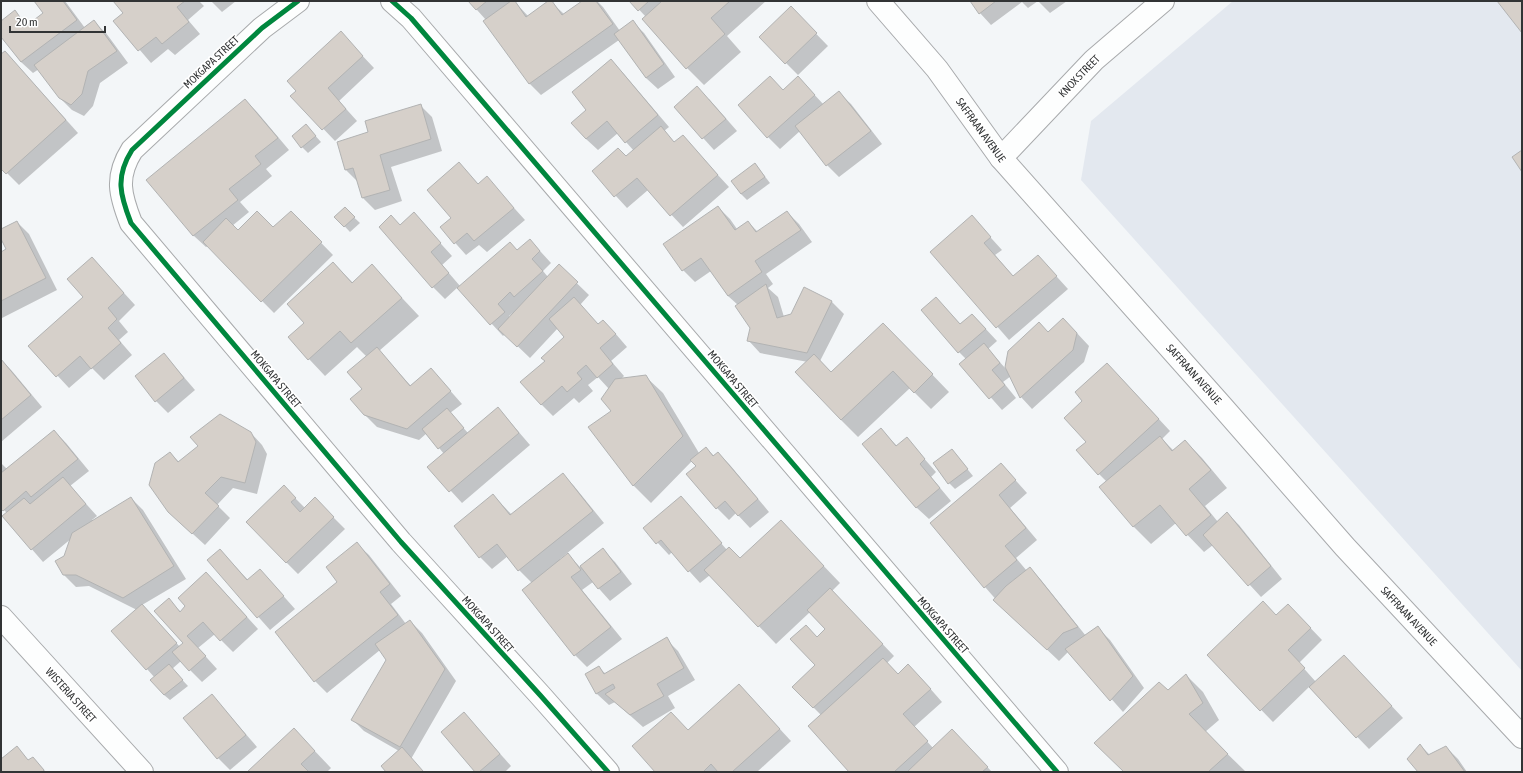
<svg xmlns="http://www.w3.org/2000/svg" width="1523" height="773" font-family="'Asap Condensed',sans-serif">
	<rect width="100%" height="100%" fill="#f3f6f8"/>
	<polygon fill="#e3e8ef" points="1233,1 1522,1 1522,671 1081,180 1091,121"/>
	<g fill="#0003" fill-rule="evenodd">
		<polygon points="35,1 65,1 85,28 94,22 106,33 128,63 100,83 93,106 84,116 72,110 60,98 39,69 33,73 21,62 1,35 1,22 14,12 28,26 45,14"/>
		<polygon points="115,1 199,1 204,6 188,20 200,34 175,55 168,49 151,63 115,21 124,13"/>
		<polygon points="211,1 236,1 222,12"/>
		<polygon points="469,1 514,1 528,16 550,1 564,14 584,1 597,1 603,7 620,31 633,22 644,33 675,77 658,89 646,78 619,40 541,95 529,83 486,20"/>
		<polygon points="631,1 766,1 727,36 741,52 704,85 687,68 646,17"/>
		<polygon points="971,1 1067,1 1050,13 1038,1 1028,8 1022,2 991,25 980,13"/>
		<polygon points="791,8 828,46 798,75 760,37"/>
		<polygon points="341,33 374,68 339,101 357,121 335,141 292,96 298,91"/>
		<polygon points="1,56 16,64 78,133 19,185 1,167"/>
		<polygon points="611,61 623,73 669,127 664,131 675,143 694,149 729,187 683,227 648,190 627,208 593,171 626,158 634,151 618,133 598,150 586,139 588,110"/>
		<polygon points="798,77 824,105 839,93 851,104 882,144 839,177 827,165 800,131 780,149 768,137 783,91"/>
		<polygon points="709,99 737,131 714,150 675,107"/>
		<polygon points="245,100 257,112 289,150 266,169 272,176 240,202 249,212 232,226 238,231 273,229 291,212 333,255 274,313 208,246 206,247 194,236 148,180"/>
		<polygon points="420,105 432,117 442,151 391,167 402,201 375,210 363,198 358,182 346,170 370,133"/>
		<polygon points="312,132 321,142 308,153 302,147"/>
		<polygon points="459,164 479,185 487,178 525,220 487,252 479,245 466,255 441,227 453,218"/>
		<polygon points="755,164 770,183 747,200 741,194"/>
		<polygon points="718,207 730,219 737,229 748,222 758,232 787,212 799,224 812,242 766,274 773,284 768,288 778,297 784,317 792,315 804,288 832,302 844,314 820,361 832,373 900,341 949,392 931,409 910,388 858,437 841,420 808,362 760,353 749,341 752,328 738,305 728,296 711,271 695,282 683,270 665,244"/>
		<polygon points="345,209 360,223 350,232 336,217"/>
		<path d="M414,214l38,42 -10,9 18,21 58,-35 12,-11 21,23 -8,8 5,6 11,-11 30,29 -9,10 18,20 17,8 12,14 -16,14 13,15 -3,3 24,-3 18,17 36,60 7,-5 8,8 4,-3 12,12 39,47 -19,16 -14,-15 -7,7 -12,-12 -20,-42 -5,-5 -41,42 -17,-17 -44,-58 22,-17 -3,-22 -11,-12 -10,8 5,6 -14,12 -5,-5 -21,18 -12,-12 5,-43 20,-24 -8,-9 -28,30 -25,-24 -2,2 -45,-49 -13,12 -12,-12 -33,-61zM515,311l1,1 -6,6 -1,-2z"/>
		<polygon points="972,217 1002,250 995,255 1014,277 1038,256 1068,289 1009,340 932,252"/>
		<polygon points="17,222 29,234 57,290 2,318 1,253 8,250 1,237 1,230"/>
		<polygon points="92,258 135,305 119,321 128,332 119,340 132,355 104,380 92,368 69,388 30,346 84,297"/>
		<polygon points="333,263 353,283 372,266 419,316 379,351 411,386 431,369 462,404 450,413 468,433 498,408 530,445 462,503 429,467 444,454 427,433 419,440 377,427 364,414 363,389 367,357 357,347 325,376 309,359 305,323"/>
		<polygon points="936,298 961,325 972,315 984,327 997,341 988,349 1006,369 1009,351 1048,333 1075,331 1089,346 1084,362 1032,409 1021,397 1011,376 1003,382 1016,398 1002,410 961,364 966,359 959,352"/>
		<polygon points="164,354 195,390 168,413 156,401"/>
		<polygon points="1,360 12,371 42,407 1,442"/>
		<polygon points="1119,376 1170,431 1162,439 1174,451 1185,441 1202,458 1227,488 1205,506 1218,522 1227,513 1239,525 1282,579 1261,597 1213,545 1204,552 1176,523 1151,544 1134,527 1101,487 1107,482 1099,474 1087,442"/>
		<polygon points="881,430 897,446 907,439 936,472 931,477 951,501 929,519 917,508 864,445"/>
		<polygon points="54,431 66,443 89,471 70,486 97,516 92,520 92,522 131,498 143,510 186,579 142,605 180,647 184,643 168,600 181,612 218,585 258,629 233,652 215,634 198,648 217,669 202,682 181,661 172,669 188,686 170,700 164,695 155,678 147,669 137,610 89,586 76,587 64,575 65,557 72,538 43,562 3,516 7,513 1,507 1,463 7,469"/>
		<polygon points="250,432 262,445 267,454 257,494 233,488 217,505 230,518 205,545 182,524 170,453 179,462 199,446"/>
		<polygon points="952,450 973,476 955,489 949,483"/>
		<polygon points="1001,464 1027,493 1010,508 1037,540 1016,558 1027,571 1030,568 1041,580 1086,636 1098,628 1110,640 1144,688 1123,712 1069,651 1059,661 1006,611 985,587"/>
		<polygon points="563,475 574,486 604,523 560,559 561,560 568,555 580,567 603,550 615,562 632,584 610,601 593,582 582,590 622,639 587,667 575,655 523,590 532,583 519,570 508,556 492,569 480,557 493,495 512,515"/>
		<polygon points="284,487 305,508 315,499 345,529 298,574 286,562"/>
		<polygon points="681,497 727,550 740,559 798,539 840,583 832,591 894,656 887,663 899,675 920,677 942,702 914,727 933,748 964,742 992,772 851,772 821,715 793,687 816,665 817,638 826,629 810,612 776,644 710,575 700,583 672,552 669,555 644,528"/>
		<polygon points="357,544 369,555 401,596 391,604 406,624 410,621 422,633 456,681 411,759 423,772 387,772 399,751 364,731 352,719 387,660 380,650 327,693 315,681 339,582"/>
		<polygon points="220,550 248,580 271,582 295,609 270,630 208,560"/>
		<polygon points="1276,617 1300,617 1322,640 1299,663 1316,682 1356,668 1403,718 1369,749 1309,687 1273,722 1208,655"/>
		<polygon points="666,639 678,651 695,680 668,696 675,708 643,727 615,702 609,705 597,694 586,674 598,667 606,674"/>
		<polygon points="1186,675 1203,692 1219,720 1205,732 1245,771 1125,772 1168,691"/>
		<polygon points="739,685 791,741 757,772 657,772 688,731"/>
		<polygon points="212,696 223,708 257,747 230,770 218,758"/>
		<polygon points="464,713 511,766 505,772 476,772"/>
		<polygon points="1420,745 1430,755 1446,747 1458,759 1467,772 1419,772"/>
		<polygon points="311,747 331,768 327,772 248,772"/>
		<polygon points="17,748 29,761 33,758 46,772 1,772 1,760"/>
	</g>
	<g fill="#d6d0ca" stroke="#b2b3b3">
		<polygon points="34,1 63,1 77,20 21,62 1,37 1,21 15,10 26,26 43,13"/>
		<polygon points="113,1 185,1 177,7 189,22 162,44 156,37 138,51 113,21 123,13"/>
		<polygon points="468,1 487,1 476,10"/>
		<polygon points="511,1 515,1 526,17 548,1 552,1 562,15 582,1 596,1 613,24 529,84 483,21"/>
		<polygon points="629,1 649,1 638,11"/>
		<polygon points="662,1 730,1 711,18 725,34 686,69 642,19"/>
		<polygon points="970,1 996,1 979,14"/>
		<polygon points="1497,1 1522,1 1522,33"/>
		<polygon points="791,6 817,33 785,64 759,37"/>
		<polygon points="94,20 117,51 88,71 82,94 71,105 59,98 34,65"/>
		<polygon points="633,20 664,64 646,78 614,34"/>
		<polygon points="341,31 363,56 328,88 346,109 322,130 290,96 296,91 287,81"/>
		<polygon points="5,51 66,120 6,174 1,169 1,54"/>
		<polygon points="611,59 658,115 625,143 607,121 586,139 571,123 586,110 572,92"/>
		<polygon points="770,76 783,90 798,76 815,95 767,138 738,105"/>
		<polygon points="697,86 726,119 702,139 674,107"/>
		<polygon points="839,91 871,131 826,166 795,126"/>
		<polygon points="245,99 278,138 255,156 261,164 229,189 238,200 193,236 146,180"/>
		<polygon points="421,104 431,139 380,155 390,190 362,198 353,168 345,170 337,142 368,132 365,121"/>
		<polygon points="306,124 316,136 301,148 292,136"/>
		<polygon points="661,126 674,142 683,135 718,175 670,216 637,178 614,197 592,171 618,148 626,156"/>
		<polygon points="1522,150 1522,172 1512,157"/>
		<polygon points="459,162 478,184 487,176 514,208 474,241 467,233 454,244 440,227 451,218 427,190"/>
		<polygon points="755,163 765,177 741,194 731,181"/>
		<polygon points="718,206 735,230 748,221 756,232 787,211 801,230 755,261 762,272 728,296 701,258 682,271 663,244"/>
		<polygon points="345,207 355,217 344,227 334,217"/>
		<polygon points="257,211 273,227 291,211 322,242 261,302 203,242 226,218 238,230"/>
		<polygon points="414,212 441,243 431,252 449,273 432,288 379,227 391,215 400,225"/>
		<polygon points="972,215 991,237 984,243 1013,276 1038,255 1057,276 996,328 930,252"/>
		<polygon points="17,221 46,278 1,301 1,252 6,249 1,239 1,229"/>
		<polygon points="530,239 540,251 532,259 543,271 514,297 510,292 498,304 505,312 490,325 457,288 510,242 517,250"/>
		<polygon points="92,257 124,293 108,308 117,319 108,328 121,343 91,369 80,356 56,377 28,346 83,297 67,279"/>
		<polygon points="333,262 352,283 372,264 402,298 351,343 340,331 308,360 288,337 304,323 287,304"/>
		<polygon points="559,264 578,282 517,347 498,329"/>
		<polygon points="766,284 777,318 791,314 804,287 832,301 807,353 747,341 750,328 735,306"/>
		<polygon points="574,297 598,324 603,320 616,334 600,348 613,364 597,378 586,365 577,373 582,379 567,392 562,386 541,405 520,382 545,361 541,358 564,337 549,319"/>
		<polygon points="936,297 960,324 972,314 986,329 958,353 921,310"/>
		<polygon points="1063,318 1077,333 1073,350 1020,398 1005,367 1008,351 1039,322 1048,332"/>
		<polygon points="883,323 933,374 914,393 893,371 841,420 795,372 814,354 831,372"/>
		<polygon points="984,343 1000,363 992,370 1005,385 989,399 959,364"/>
		<polygon points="377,347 410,386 431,368 451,391 407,429 364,415 350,399 362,389 347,372"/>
		<polygon points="164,353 184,378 155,402 135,376"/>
		<polygon points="1,359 31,395 1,420"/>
		<polygon points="1107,363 1159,419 1098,475 1076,450 1086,442 1064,418 1082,401 1075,392"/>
		<polygon points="646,375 683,436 633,486 588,427 611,411 601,399 615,379"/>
		<polygon points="498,407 519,433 449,492 427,467"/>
		<polygon points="447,408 464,428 438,449 422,429"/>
		<polygon points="220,414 251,432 256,442 245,483 221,477 205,493 219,506 192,534 168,512 149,485 155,463 170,452 178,462 198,446 190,437"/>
		<polygon points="881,428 896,446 907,437 925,459 920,464 940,488 916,508 862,444"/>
		<polygon points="54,430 78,459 31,497 26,491 3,511 1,509 1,473"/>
		<polygon points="1160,436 1172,451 1185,440 1211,470 1189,489 1211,515 1186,536 1160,505 1133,527 1099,487"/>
		<polygon points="706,447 713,456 718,452 758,499 738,516 725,501 716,509 686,474 696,466 690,460"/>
		<polygon points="952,449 968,469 948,484 933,463"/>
		<polygon points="1001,463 1016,480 999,495 1026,528 1005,546 1017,560 984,588 930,523"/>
		<polygon points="563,473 593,511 518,571 497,544 479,558 454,526 493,494 510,515"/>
		<polygon points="63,477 86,504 31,550 2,516 24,498 30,504"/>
		<polygon points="284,485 296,498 291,502 300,512 315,497 334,517 286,563 246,522"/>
		<polygon points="681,496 722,543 688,572 661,540 656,544 643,528"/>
		<polygon points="131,497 174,566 123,598 76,575 63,575 55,561 64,556 72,533"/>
		<polygon points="1227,512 1271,566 1248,586 1203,535"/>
		<polygon points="781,520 824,566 758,627 704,570 729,547 740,558"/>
		<polygon points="357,542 390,584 380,592 398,615 314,682 275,632 337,582 326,567"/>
		<polygon points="603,548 621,572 598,589 580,566"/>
		<polygon points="220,549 247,580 260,569 284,596 257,618 207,560"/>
		<polygon points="568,553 581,570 571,577 611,627 574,656 522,590"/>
		<polygon points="1030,567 1078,627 1063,633 1047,650 993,600 1006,586"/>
		<polygon points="206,572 247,617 220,641 203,622 187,636 206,656 189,671 172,652 183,643 154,611 169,598 180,612 185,606 178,598"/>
		<polygon points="830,588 883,644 813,708 792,687 815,665 790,639 806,625 817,637 825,629 807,610"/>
		<polygon points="1263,601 1276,615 1288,604 1311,628 1288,650 1305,668 1260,711 1207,655"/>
		<polygon points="142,604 177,643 146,670 111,631"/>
		<polygon points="410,620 445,669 400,747 351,720 386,660 375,644"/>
		<polygon points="1098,626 1133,676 1110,701 1065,649"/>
		<polygon points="667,637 684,668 657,684 664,696 630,715 605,694 615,688 613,684 596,694 585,674 599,666 604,674"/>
		<polygon points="1344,655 1392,706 1356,738 1309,687"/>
		<polygon points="883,658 898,674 908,664 931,689 903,714 928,741 894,772 849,772 808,726"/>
		<polygon points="169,664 183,680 164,695 150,680"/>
		<polygon points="1186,674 1203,703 1189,714 1228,754 1208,772 1124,772 1094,743 1159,682 1168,690"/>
		<polygon points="739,684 780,729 732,772 718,772 711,764 703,772 655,772 632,746 671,712 688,730"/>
		<polygon points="212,694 246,735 217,759 183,718"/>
		<polygon points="464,712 500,754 479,772 475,772 441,732"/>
		<polygon points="294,728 315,751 301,764 309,772 247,772"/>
		<polygon points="952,729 988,767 982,772 907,772"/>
		<polygon points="1420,744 1428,755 1446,746 1465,772 1418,772 1407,759"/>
		<polygon points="17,746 28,760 33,757 44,770 42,772 1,772 1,759"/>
		<polygon points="402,747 423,771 422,772 386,772 381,766"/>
	</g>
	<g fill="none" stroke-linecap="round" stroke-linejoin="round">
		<defs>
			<g id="minor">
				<path d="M298,1l-36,27 -130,122c-17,27 -12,45 -1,73l270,319 139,153 68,77"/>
				<polyline points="392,1 411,18 1057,772"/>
				<polyline points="878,1 937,69 1001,158 1219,403 1345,547 1522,737"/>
				<polyline points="1001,158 1094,60 1163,1"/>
				<polyline points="1,617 142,772"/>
			</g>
		</defs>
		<use href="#minor" stroke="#a8aaac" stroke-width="24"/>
		<use href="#minor" stroke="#fdfefe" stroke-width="22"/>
		<defs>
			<g id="cycleway">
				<path d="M298,1l-36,27 -130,122c-17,27 -12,45 -1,73l270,319 139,153 68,77"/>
				<polyline points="392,1 411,18 1057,772"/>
			</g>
		</defs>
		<use href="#cycleway" stroke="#fff" stroke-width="8"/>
		<use href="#cycleway" stroke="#00873e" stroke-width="5"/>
	</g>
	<g text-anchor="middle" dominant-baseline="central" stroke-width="3.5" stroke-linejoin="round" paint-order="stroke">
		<g font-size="11" fill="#323435" stroke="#fff">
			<text transform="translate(211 62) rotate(-43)">MOKGAPA STREET</text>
			<text transform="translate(1079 76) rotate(-46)">KNOX STREET</text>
			<text transform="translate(981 130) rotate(54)">SAFFRAAN AVENUE</text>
			<text transform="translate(1194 374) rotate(48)">SAFFRAAN AVENUE</text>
			<text transform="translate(276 379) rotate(50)">MOKGAPA STREET</text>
			<text transform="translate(733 379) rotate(50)">MOKGAPA STREET</text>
			<text transform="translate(1409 616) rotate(47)">SAFFRAAN AVENUE</text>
			<text transform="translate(488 624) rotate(48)">MOKGAPA STREET</text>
			<text transform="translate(943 625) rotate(49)">MOKGAPA STREET</text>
			<text transform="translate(71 695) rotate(48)">WISTERIA STREET</text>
		</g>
	</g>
	<rect width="1523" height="773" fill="none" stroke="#323435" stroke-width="4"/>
	<path d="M10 26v6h95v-6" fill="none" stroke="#323435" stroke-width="2"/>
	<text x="16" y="26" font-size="12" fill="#323435" stroke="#ffffff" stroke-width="3" paint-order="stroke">20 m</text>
</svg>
